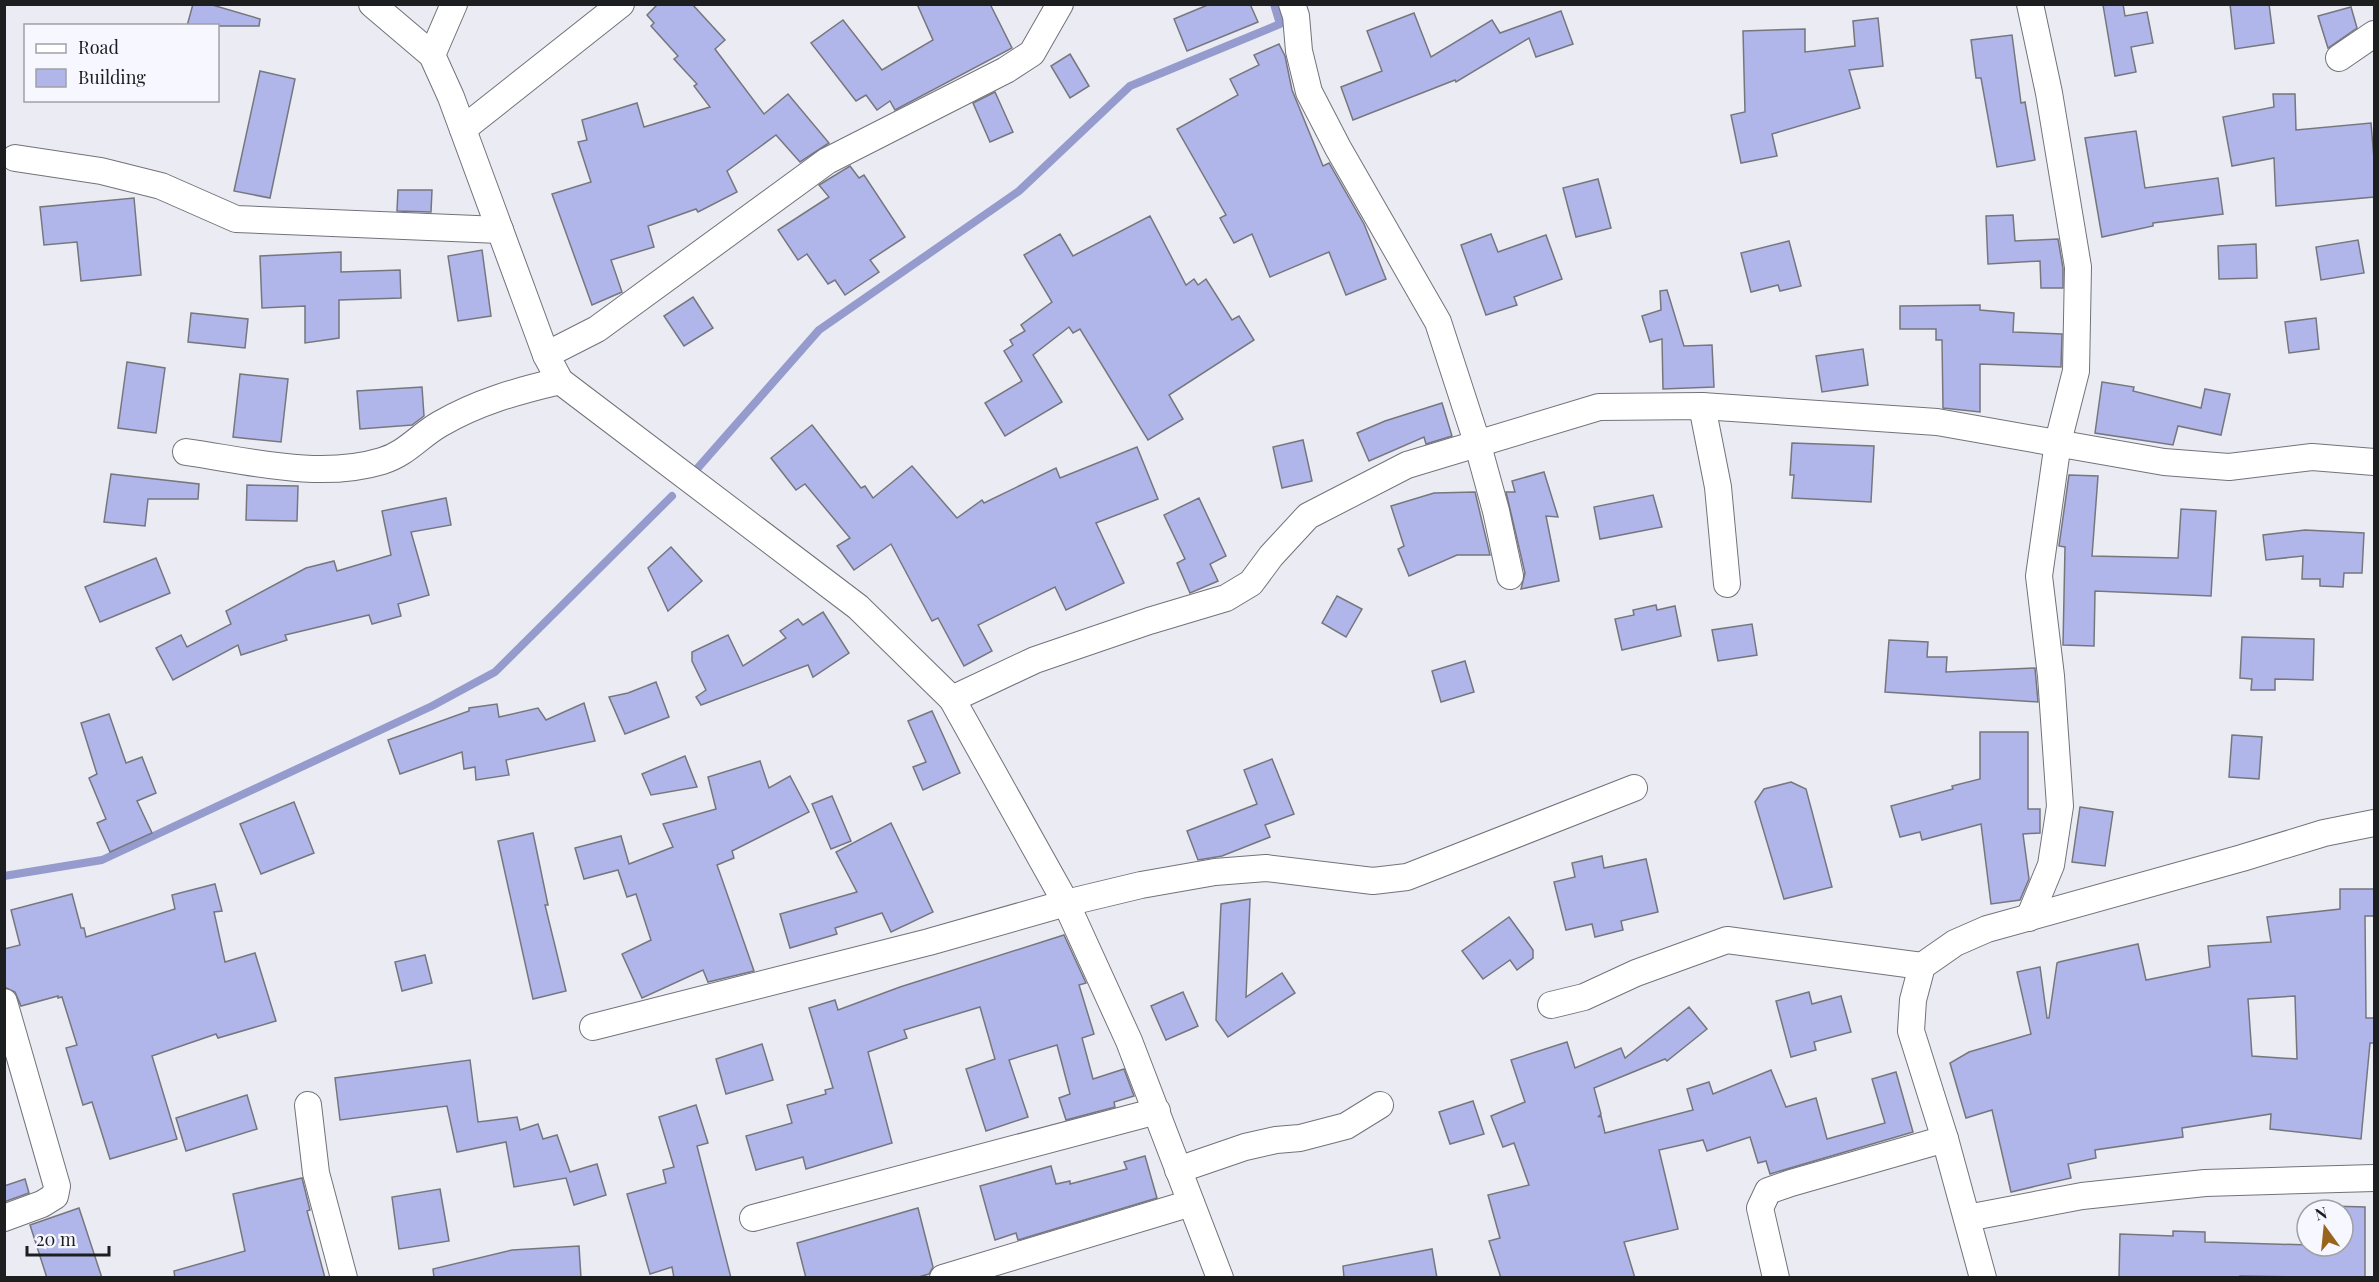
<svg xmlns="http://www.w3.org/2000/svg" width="2379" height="1282" font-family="'Playfair Display',serif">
	<rect width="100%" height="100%" fill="#eaebf3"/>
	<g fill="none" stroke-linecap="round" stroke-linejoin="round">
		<g stroke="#959bcd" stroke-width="8">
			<polyline points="696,470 819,330 1019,191 1130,86 1280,24 1274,4"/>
			<polyline points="4,876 102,860 432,706 495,672 672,496"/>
		</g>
	</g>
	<g fill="#b1b6ea" stroke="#76777e" stroke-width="1.5" fill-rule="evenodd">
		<polygon points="193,4 209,4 260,19 259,26 187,26"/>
		<polygon points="658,4 692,4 725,40 715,49 764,114 788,94 829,143 800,162 776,135 727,171 737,192 698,212 696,209 648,226 654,247 611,260 622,292 592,305 552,194 591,182 578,142 587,140 582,120 637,103 644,127 710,107 694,86 697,84 674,59 678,56 651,26 654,23 647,15"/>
		<polygon points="917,4 990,4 1012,48 895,110 890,101 877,110 866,95 856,101 811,43 843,20 882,70 933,40"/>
		<polygon points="1210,4 1250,4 1258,22 1187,51 1174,19"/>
		<polygon points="2123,4 2125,16 2147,12 2153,43 2131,47 2136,72 2115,76 2103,5"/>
		<polygon points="2230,4 2269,4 2274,43 2235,49"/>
		<polygon points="2351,7 2357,28 2328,48 2318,16"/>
		<polygon points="1561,11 1573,44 1536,57 1529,38 1456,82 1455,80 1353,120 1341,87 1382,71 1367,31 1414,13 1431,57 1492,20 1500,33"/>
		<polygon points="1878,18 1883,66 1849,70 1860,108 1772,134 1777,156 1741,163 1731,115 1745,112 1743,31 1805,29 1805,52 1855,46 1853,21"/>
		<polygon points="2012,35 2021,103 2025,102 2035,160 1997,167 1981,78 1976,78 1971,40"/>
		<polygon points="1279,44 1285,56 1292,90 1323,166 1329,163 1364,224 1386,279 1346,295 1329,252 1270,277 1252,234 1234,243 1220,218 1226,215 1177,129 1238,95 1230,79 1259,65 1254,55"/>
		<polygon points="1070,54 1089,86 1070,98 1051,66"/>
		<polygon points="260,71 295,79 270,198 234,191"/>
		<polygon points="995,92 1013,132 990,142 973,103"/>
		<polygon points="2273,94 2295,94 2296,130 2371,123 2374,159 2374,197 2276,206 2274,158 2232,166 2223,117 2274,107"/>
		<polygon points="2136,131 2145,188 2218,178 2223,214 2153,223 2153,226 2102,237 2085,138"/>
		<polygon points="850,166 859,178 864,175 905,237 870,260 879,272 845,295 835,280 828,284 807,254 798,260 778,230 829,197 819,185"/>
		<polygon points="1598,179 1611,228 1576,237 1563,188"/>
		<polygon points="398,190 432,190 431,212 397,211"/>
		<polygon points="134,198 141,275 81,281 77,242 44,245 40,207"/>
		<polygon points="2013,215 2015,241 2058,239 2063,268 2063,288 2041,288 2040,261 1988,264 1986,216"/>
		<polygon points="1150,216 1186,285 1194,279 1198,285 1206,279 1232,320 1239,316 1254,340 1169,395 1183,419 1148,440 1080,329 1073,333 1069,327 1033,355 1062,402 1005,436 985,403 1022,381 1004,351 1013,345 1010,340 1025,331 1021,325 1052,302 1024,255 1060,234 1073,256"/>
		<polygon points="1491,234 1498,252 1546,235 1562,279 1514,297 1517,305 1486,315 1461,245"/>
		<polygon points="2358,240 2364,273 2321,280 2316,247"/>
		<polygon points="1789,241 1801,286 1780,291 1778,285 1751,292 1741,253"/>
		<polygon points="2256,244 2257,278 2219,279 2218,246"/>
		<polygon points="482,250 491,316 458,321 448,256"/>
		<polygon points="341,252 341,272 400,270 401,298 339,300 339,338 305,343 305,306 262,308 260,256"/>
		<polygon points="1667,290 1684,346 1712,345 1714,387 1663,389 1662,339 1650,342 1642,316 1661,310 1660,291"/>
		<polygon points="693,297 713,328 684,346 664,316"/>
		<polygon points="1980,305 1980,310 2014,313 2013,332 2062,334 2061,367 1980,364 1980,412 1943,408 1942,340 1936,340 1936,329 1900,329 1900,306"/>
		<polygon points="191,313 248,319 245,348 188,342"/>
		<polygon points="2316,318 2319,349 2289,353 2285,322"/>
		<polygon points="1863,349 1868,385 1822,392 1816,356"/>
		<polygon points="127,362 165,368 156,433 118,428"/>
		<polygon points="240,374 288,379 281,442 233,437"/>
		<polygon points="2102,382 2134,387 2133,391 2201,408 2205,389 2230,394 2221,435 2178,426 2173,445 2095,433"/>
		<polygon points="422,387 424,416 412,425 360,429 357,391"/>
		<polygon points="1442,403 1452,436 1426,444 1424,437 1369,461 1357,433 1385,421"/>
		<polygon points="812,425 861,488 865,486 873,498 912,466 957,518 982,500 984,503 1056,468 1060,478 1137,447 1158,499 1096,523 1124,583 1066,610 1055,587 978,625 992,651 964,666 938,618 932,621 891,544 854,570 837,546 850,538 805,484 796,490 771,458"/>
		<polygon points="1303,440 1312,481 1282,488 1273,447"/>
		<polygon points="1792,443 1874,446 1871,502 1792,498 1794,475 1790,475"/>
		<polygon points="1544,472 1558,517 1546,516 1559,581 1521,589 1525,573 1506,492 1515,492 1512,481"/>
		<polygon points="111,474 199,484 198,499 148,499 145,526 104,522"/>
		<polygon points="2069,475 2098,476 2092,556 2178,558 2181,509 2216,511 2211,596 2095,591 2094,646 2063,645 2065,547 2059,546"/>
		<polygon points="247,485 298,486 297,521 246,520"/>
		<polygon points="1475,492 1490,555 1457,555 1409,576 1398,549 1404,546 1391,506 1434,493"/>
		<polygon points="1653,495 1662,527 1600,539 1594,507"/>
		<polygon points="446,498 451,525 411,532 429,595 398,604 401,616 372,624 369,615 285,635 287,640 241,655 238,645 173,680 156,648 181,635 187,647 231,624 226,611 306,568 334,561 337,571 391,555 382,511"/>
		<polygon points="1199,498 1226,556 1210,564 1218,581 1190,593 1177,563 1185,559 1164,515"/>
		<polygon points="2305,530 2364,533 2362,573 2344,573 2343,587 2320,586 2320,579 2302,579 2303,556 2266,560 2263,535"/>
		<polygon points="671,547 702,581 668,611 648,568"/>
		<polygon points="156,558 170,593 100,622 85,587"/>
		<polygon points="1337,596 1362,609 1346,637 1322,623"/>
		<polygon points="1656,605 1657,610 1675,606 1681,636 1622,650 1615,619 1634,615 1633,610"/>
		<polygon points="823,612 849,653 813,677 808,665 701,705 696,697 706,690 692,661 692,652 728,635 743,666 786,638 780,631 798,619 803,625"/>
		<polygon points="1752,624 1757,655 1718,661 1712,630"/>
		<polygon points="2242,637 2314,639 2313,680 2275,679 2275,690 2251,690 2252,679 2240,678"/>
		<polygon points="1889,640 1928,642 1927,657 1947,657 1946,672 2035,668 2038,702 1885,692"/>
		<polygon points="1465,661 1474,692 1441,702 1432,671"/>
		<polygon points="656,682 669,717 625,734 609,697 628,693"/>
		<polygon points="584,703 595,741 506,760 509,775 476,780 475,767 464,769 462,752 400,774 388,740 469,711 469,708 497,704 499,717 538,708 546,720"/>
		<polygon points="932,711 960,773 923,790 913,767 926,762 908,721"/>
		<polygon points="109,714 126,763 142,757 156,793 137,801 152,833 110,852 97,823 106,819 89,778 97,774 81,723"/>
		<polygon points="1980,732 2028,732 2028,809 2040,809 2040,833 2023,834 2029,879 2020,900 1991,904 1981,824 1922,840 1920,832 1900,837 1891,806 1953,789 1952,786 1980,779"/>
		<polygon points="2232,735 2262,737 2259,779 2229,777"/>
		<polygon points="685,756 697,787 651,795 642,774"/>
		<polygon points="1272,759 1294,814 1265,825 1270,837 1222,856 1198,860 1187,831 1257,804 1244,770"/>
		<polygon points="760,761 769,788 790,776 809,812 732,851 734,858 717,865 754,971 708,982 703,970 642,998 622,954 651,940 636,894 627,897 618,870 584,879 575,848 621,836 629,864 673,847 663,824 716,809 708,777"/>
		<polygon points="1791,782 1806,789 1832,887 1784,899 1755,802 1764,789"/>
		<polygon points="832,796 851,841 831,849 812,804"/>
		<polygon points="294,802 314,853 261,874 240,824"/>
		<polygon points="2080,807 2113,812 2105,866 2072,862"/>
		<polygon points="891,823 933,912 891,932 882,913 835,928 837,934 790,948 780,914 857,892 836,852"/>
		<polygon points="533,833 548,905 545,905 566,991 533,999 498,841"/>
		<polygon points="1602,856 1604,868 1646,859 1658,912 1621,921 1623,930 1595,937 1592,924 1566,930 1554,882 1575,877 1572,863"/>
		<polygon points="215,884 222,911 214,912 225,962 255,953 276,1021 218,1038 216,1034 152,1056 177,1139 110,1159 92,1102 83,1105 66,1048 77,1045 62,997 58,998 58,996 21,1006 15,992 4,987 4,949 20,945 11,910 72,894 81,928 84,928 86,937 175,909 172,895"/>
		<path d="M2340,889h34v27h-9l1,102h8v25h-4l-9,96 -91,-10 1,-15 -89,14 1,9 -88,13 1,8 -28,6 3,14 -60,14 -19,-82 -26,8 -16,-55 19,-11 62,-18 -14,-62 23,-5 7,51h2l8,-55 2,-1 79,-18 8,36 64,-13 -2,-21 63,-4 -4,-25 73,-8zM2295,996l2,63 -45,-3 -4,-57z"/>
		<polygon points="1250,899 1246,997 1282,973 1295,993 1228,1037 1216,1020 1221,904"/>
		<polygon points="1509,917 1533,950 1533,958 1517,970 1510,960 1483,979 1462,951"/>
		<polygon points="1064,935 1086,983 1079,985 1094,1034 1082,1038 1093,1079 1124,1069 1134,1096 1114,1102 1115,1107 1066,1120 1059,1098 1070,1094 1057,1045 1009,1060 1028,1117 986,1131 966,1069 995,1059 980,1007 904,1030 907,1038 868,1052 892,1143 806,1169 803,1157 756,1170 746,1136 792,1123 787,1105 826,1094 825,1090 833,1088 809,1008 835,1000 838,1010 900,987"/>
		<polygon points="425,955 432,983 402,991 395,962"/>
		<polygon points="1183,992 1198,1026 1166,1040 1151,1006"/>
		<polygon points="1809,992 1812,1004 1841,996 1851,1032 1814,1042 1816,1050 1791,1057 1776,1001"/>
		<polygon points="1689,1007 1707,1029 1667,1061 1665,1059 1594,1088 1601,1114 1598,1117 1601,1116 1605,1133 1693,1110 1687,1089 1709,1082 1713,1094 1771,1070 1786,1107 1816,1098 1827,1139 1885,1123 1872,1079 1896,1072 1913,1132 1770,1174 1766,1161 1758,1163 1750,1137 1707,1151 1703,1140 1659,1150 1678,1229 1624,1242 1635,1278 1501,1278 1489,1241 1500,1238 1488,1195 1529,1185 1514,1143 1503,1147 1491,1116 1525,1102 1511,1060 1567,1042 1575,1068 1621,1048 1625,1058"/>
		<polygon points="762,1044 773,1080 726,1094 716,1059"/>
		<polygon points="470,1060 478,1122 517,1117 520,1130 538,1124 543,1139 557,1135 570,1172 597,1164 606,1195 574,1205 566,1178 514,1187 506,1142 457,1152 447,1106 340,1120 335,1078"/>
		<polygon points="247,1095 257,1129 186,1151 176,1118"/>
		<polygon points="1473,1101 1484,1134 1450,1144 1439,1112"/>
		<polygon points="696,1105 708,1143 697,1146 731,1278 674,1278 672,1267 650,1274 627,1194 666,1183 663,1170 674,1167 659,1117"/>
		<polygon points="1145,1156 1157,1198 1018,1240 1016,1233 995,1240 980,1186 1051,1166 1056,1184 1070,1181 1070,1184 1127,1169 1124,1162"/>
		<polygon points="302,1178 310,1210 307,1211 325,1278 175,1278 174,1271 245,1251 233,1194"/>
		<polygon points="25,1179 29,1193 4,1202 4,1186"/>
		<polygon points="440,1189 449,1241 399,1249 392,1197"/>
		<polygon points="2329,1206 2365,1207 2365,1278 2240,1276 2240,1278 2119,1278 2120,1234 2173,1236 2173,1231 2205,1232 2205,1242 2343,1246 2343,1210 2329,1210"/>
		<polygon points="79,1208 102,1278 47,1278 30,1225"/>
		<polygon points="918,1208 933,1267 929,1274 915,1278 806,1278 797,1243"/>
		<polygon points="579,1246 581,1278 434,1278 433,1269 512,1250"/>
		<polygon points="1432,1249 1437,1278 1344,1278 1343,1266"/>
	</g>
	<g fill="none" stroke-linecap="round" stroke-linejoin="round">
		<defs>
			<g id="minor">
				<polyline points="372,4 432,55 451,97 546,355 560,381 858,607 952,699 1066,903 1129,1041 1220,1278"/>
				<polyline points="1292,4 1296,16 1299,51 1309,92 1338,148 1438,322 1477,442 1496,511 1510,576"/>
				<polyline points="432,55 454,4"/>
				<polyline points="2339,58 2374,34"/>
				<polyline points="463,129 621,4"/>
				<polyline points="15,158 101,171 161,186 236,219 500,230"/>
				<polyline points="546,355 597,329 827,161 1006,70 1032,53 1060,4"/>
				<polyline points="1702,406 1718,487 1727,584"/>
				<path d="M186,452c63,9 134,28 196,9 24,-7 37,-25 58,-37 38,-22 77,-33 120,-43"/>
				<polyline points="952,699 1035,660 1149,621 1226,598 1251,583 1271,556 1308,516 1407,465 1599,407 1702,406 1937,422 2164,462 2229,467 2312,457 2374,462"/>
				<polyline points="2029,918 2051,865 2060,806 2051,676 2039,576 2058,442 2076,371 2078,267 2049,93 2030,4"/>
				<polyline points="4,1002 57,1186 55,1196 42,1204 4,1218"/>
				<polyline points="1551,1005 1584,997 1636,973 1727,940 1922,966"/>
				<polyline points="593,1027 929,942 1066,903 1141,885 1215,872 1266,868 1373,881 1407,877 1634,788"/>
				<polyline points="308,1105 316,1173 344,1278"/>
				<polyline points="1178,1170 1245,1147 1276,1140 1300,1138 1346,1126 1380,1105"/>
				<polyline points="753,1218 1157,1111"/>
				<polyline points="1967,1218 2082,1196 2205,1183 2374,1178"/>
				<polyline points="943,1278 1191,1203"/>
				<polyline points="1776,1278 1760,1208 1768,1191 1791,1183 1945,1139"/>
				<polyline points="1983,1278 1945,1139 1911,1031 1913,1000 1922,966 1955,943 1987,929 2242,858 2324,833 2374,823"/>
			</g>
		</defs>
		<use href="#minor" stroke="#72737a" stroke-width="28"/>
		<use href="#minor" stroke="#fff" stroke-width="26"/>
	</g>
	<rect width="2379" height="1282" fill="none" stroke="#1d1e20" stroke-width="12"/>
	<rect x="24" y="24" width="195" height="78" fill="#f7f8ff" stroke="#a0a1a6" stroke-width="1.5"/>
	<rect x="36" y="44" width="30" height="9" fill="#ffffff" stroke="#a0a1a6" stroke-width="1.5"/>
	<text x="78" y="54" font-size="18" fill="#1d1e20">Road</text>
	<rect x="36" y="69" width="30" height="18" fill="#b1b6ea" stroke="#a0a1a6" stroke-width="1.5"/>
	<text x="78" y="84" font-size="18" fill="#1d1e20">Building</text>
	<g transform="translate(2325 1228) rotate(345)"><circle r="28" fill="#f7f8ff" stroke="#a0a1a6" stroke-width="1.5"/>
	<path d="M0-4.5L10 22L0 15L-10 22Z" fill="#99651c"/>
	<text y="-9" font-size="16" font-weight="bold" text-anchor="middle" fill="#1d1e20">N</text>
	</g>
	<path d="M27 1246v9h82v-9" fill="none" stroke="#1d1e20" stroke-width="3"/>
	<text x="36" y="1246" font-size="18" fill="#1d1e20" stroke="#f7f8ff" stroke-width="4.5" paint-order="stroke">20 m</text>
</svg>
